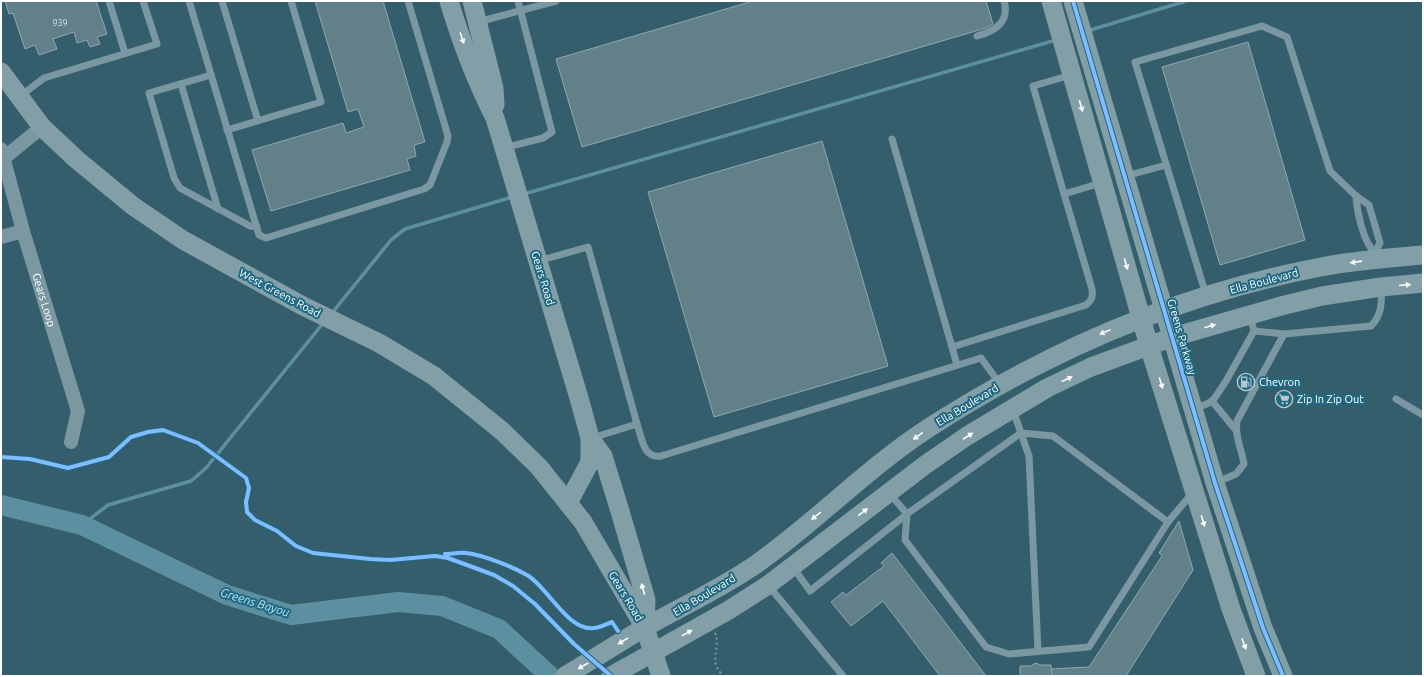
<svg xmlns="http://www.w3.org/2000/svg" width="1424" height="677" font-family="Ubuntu,sans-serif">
	<rect width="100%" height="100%" fill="#355e6c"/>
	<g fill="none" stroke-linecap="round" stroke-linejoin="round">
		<g stroke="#5c90a1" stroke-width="3.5">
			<polyline points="1087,31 1186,1"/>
			<polyline points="524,194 1056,40"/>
			<polyline points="332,313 391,240 405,229 512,197"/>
			<polyline points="82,525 108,505 191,481 206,468 324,322"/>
		</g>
		<polyline stroke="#5c90a1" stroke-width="20" points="1,505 82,525 227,595 291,615 398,602 442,606 499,629 550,676"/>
	</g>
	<g fill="#62808a" stroke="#8fa8b0">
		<polygon points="5,1 96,1 107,34 97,37 100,44 90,47 87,40 77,43 74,32 53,39 57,49 39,55 35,45 25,49 13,13 9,14"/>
		<polygon points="315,1 383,1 425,142 414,145 416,156 407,159 410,170 271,211 252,150 343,123 346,133 364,127 358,109 348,112"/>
		<polygon points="753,1 986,1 993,24 986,28 582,147 556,59"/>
		<polygon points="1248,42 1305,240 1220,265 1162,67"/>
		<polygon points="822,141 888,366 714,417 648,192"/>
		<polygon points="1179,521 1193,570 1126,676 1052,676 1051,669 1089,667 1162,556 1159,553"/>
		<polygon points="892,553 912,579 986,676 940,676 883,601 851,626 831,602 843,592 846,595 884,566 881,563"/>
		<polygon points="1035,663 1041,665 1051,665 1052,676 1020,676 1020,666 1031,666"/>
	</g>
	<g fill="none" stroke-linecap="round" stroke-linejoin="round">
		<path stroke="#7b98a2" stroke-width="2" stroke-dasharray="2 3" stroke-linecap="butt" d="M715,633c5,10 -2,21 1,32 1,4 5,8 7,11"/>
		<g stroke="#7b98a2" stroke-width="7">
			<polyline points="109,1 125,53"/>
			<polyline points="189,1 259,235 266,238 424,189 430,185 447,142 448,136 408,1"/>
			<polyline points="222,1 258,121"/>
			<polyline points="478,22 556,1"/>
			<path d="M977,36c18,-5 33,-14 27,-35"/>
			<polyline points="211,75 149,93 174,178 180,188 250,226 257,227"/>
			<polyline points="181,84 218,209"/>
			<polyline points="19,97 44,78 157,44 143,1"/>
			<polyline points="227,130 321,102 291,1"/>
			<polyline points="892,139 952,347"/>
			<polyline points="504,148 543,138 552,132 518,1"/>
			<polyline points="1126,176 1166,165"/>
			<polyline points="1064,194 1033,86 1071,75"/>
			<path d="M1356,196c1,15 7,47 19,56"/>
			<polyline points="538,261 588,247 637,424"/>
			<polyline points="1206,295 1135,62 1262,26 1287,37 1330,171 1356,196 1369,205 1380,243 1375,252 1376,258"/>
			<polyline points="1254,331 1284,334"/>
			<path d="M957,365l-5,-18 134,-42c6,-5 7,-8 6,-16l-28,-95 37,-11"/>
			<polyline points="1396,399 1423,415"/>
			<polyline points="1212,401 1235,429"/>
			<polyline points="1194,409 1209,403 1214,399 1226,381 1254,331 1250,315"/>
			<polyline points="1013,410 1029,456 1038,651"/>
			<path d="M592,438l45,-14c5,14 6,35 24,32l320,-98 19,26"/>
			<path d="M1215,483l21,-9 8,-10c-2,-14 -10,-29 -7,-43l47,-87 87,-8c11,-11 11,-24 10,-39"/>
			<polyline points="890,494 907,514 905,540 986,647 1009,654 1089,647 1168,522 1193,492"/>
			<polyline points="793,567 810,591 907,514 1021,433 1053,436 1168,522"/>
			<polyline points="768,585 843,676"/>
		</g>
		<g stroke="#7b98a2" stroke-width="14">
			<path id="s1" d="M1,149l22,82 55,180 -7,31"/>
			<polyline points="4,158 42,127"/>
			<polyline points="1,237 23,231"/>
		</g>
		<g stroke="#829ea7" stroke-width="19">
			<path d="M449,1c12,40 27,80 46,117l84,280 11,40v24l-22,41"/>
			<polyline points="472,1 494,88 495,105"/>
			<polyline points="1051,1 1149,346 1231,609 1256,676"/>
			<polyline points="1073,1 1215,483 1263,628 1283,676"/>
			<polyline points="1,72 42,127 76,159 133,206 183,240 303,306 379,343 434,376 502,431 539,467 583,522 645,628 661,676"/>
			<polyline points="590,438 603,456 619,508 646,600 645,628"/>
			<path d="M565,676c27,-16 53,-33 79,-48 37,-21 76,-39 111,-63 60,-42 111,-96 172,-136 120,-78 253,-135 394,-162 34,-7 68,-9 102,-12"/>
			<polyline points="611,676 729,610 768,585 925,465 967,436 1047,388 1091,367 1173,337 1281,306 1322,296 1381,287 1423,283"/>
		</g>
		<defs>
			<g id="cycleway">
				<polyline points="1073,1 1215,483 1263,628 1283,676"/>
				<polyline points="1,457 30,459 68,468 109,457 131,437 148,432 163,430 198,443 246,478 249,488 246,502 247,512 255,520 277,531 296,546 313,553 370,559 390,560 435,556 448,558 494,575 513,586 535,604 574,644 611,676"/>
				<path d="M445,554c6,0 14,-2 21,-1 17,2 45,13 61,22 20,11 41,57 67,53 6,0 12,-4 18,-6l6,9"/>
			</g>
		</defs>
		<use href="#cycleway" stroke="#1f6982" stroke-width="6"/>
		<use href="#cycleway" stroke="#80bcff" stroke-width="4"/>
	</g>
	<defs><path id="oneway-solid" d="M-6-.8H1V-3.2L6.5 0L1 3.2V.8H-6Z"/></defs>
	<g fill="#f9fafb">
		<use href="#oneway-solid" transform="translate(462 38) rotate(71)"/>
		<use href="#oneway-solid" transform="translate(1081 106) rotate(74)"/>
		<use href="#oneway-solid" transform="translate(1356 262) rotate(172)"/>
		<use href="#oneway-solid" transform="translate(1126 264) rotate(74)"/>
		<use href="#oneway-solid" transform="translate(1405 285) rotate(-5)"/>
		<use href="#oneway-solid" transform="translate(1210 326) rotate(-16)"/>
		<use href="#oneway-solid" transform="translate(1105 332) rotate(158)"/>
		<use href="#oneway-solid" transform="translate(1067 379) rotate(-26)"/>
		<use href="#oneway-solid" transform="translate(1161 383) rotate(73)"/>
		<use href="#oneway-solid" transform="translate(918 436) rotate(144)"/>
		<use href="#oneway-solid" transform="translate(968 436) rotate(-33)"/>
		<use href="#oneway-solid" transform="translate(863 512) rotate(-38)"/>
		<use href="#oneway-solid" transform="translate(816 516) rotate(141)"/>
		<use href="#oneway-solid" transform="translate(1203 521) rotate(73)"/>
		<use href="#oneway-solid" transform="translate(643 589) rotate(-106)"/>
		<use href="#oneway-solid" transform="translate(687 633) rotate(-29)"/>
		<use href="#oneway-solid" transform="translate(623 641) rotate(148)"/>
		<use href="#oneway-solid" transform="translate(1244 644) rotate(69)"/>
		<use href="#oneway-solid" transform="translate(583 666) rotate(150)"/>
	</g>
	<defs>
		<symbol id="fuel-ring" viewBox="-11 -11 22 22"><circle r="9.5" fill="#1f6982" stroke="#b8c7cc" stroke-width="1.5"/><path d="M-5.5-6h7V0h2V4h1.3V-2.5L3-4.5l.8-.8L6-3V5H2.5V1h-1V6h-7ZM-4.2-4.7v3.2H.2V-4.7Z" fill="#b8c7cc"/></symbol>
		<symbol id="supermarket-ring" viewBox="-11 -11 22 22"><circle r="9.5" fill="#1f6982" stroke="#b8c7cc" stroke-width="1.5"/><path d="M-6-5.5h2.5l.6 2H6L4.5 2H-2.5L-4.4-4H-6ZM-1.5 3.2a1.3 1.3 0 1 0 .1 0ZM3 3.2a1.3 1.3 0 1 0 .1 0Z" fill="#b8c7cc"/></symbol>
	</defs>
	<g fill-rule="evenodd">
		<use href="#fuel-ring" x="1236" y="372" width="20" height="20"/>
		<use href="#supermarket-ring" x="1274" y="389" width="20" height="20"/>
	</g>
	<g text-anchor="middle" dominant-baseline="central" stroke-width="4" stroke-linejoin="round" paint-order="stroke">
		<g font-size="9" fill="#d8dfe2">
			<text x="60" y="23">939</text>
		</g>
		<g font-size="11" fill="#fff" stroke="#1f6982">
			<text transform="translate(543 278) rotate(73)">Gears Road</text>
			<text transform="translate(1264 281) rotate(-15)">Ella Boulevard</text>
			<text transform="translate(280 293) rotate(28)">West Greens Road</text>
			<text stroke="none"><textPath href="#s1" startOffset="157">Gears Loop</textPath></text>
			<text transform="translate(1182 337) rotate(74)">Greens Parkway</text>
			<text transform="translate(967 405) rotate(-31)">Ella Boulevard</text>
			<text transform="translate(704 595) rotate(-31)">Ella Boulevard</text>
			<text transform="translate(626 596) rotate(59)">Gears Road</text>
		</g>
		<g font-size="11" fill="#fff" stroke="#1f6982" text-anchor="start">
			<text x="1259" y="382">Chevron</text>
			<text x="1297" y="399">Zip In Zip Out</text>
		</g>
		<g font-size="12" font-style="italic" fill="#b8e5f2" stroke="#1f6982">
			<text transform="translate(255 602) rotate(17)">Greens Bayou</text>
		</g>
	</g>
	<rect width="1424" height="677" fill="none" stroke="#ffffff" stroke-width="4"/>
</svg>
